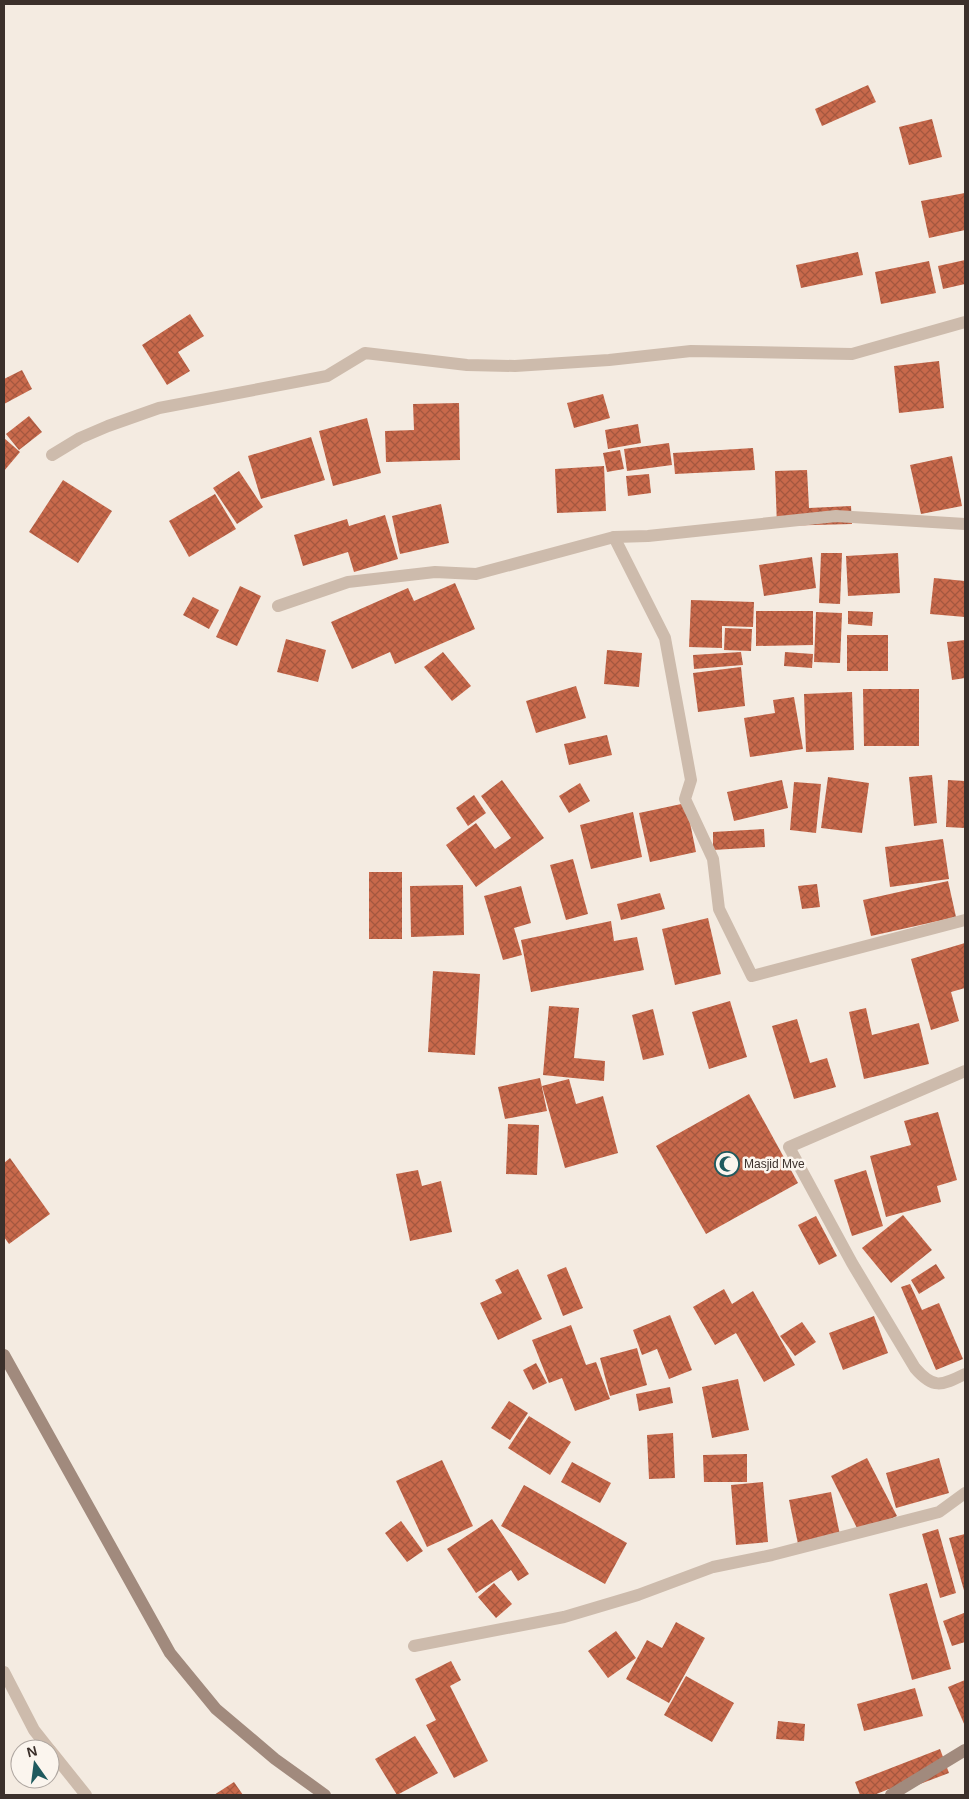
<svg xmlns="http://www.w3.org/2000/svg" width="969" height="1799" font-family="Arial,sans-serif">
	<defs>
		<pattern id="building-cross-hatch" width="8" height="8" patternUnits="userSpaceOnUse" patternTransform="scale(1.25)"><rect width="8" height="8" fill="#c8694b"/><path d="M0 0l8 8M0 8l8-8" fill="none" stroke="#a4573f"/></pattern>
	</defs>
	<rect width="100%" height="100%" fill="#f4ebe1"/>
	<g fill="url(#building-cross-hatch)">
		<polygon points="868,85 876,102 822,126 815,109"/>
		<polygon points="932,119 942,157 909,165 899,127"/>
		<polygon points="965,193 965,230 929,238 921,201"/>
		<polygon points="858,252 863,275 801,288 796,265"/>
		<polygon points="965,260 965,284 943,289 938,266"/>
		<polygon points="929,261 936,293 881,304 875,272"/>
		<polygon points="190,314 204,336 178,352 190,371 167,385 142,345"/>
		<polygon points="939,361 944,408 899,413 894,366"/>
		<polygon points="22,370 32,389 4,404 4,379"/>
		<polygon points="603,394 610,418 574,428 567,403"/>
		<polygon points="459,403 460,460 386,462 385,431 414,430 413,404"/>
		<polygon points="29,416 42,432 19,450 6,434"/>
		<polygon points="367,418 381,473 333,486 319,431"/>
		<polygon points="638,424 641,443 608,449 605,430"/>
		<polygon points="311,437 325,480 261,499 248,456"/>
		<polygon points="4,438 20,452 4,471"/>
		<polygon points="669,443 672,465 627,471 624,449"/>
		<polygon points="753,448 755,470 675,474 673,453"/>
		<polygon points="620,450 624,469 607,472 603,453"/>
		<polygon points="952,456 962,506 921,514 910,465"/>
		<polygon points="604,466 606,511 557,513 555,469"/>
		<polygon points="807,470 809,508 851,506 852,524 777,526 775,471"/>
		<polygon points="239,471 263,507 237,524 213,488"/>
		<polygon points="649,474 651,493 628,496 626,476"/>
		<polygon points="63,480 112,511 78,563 29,532"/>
		<polygon points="215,494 236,529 189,557 169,521"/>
		<polygon points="441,504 449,543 400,554 392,516"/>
		<polygon points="385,515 398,559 354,572 348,552 303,566 294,535 347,519 349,526"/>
		<polygon points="821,553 842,553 840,604 819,603"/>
		<polygon points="898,553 900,593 848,596 846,556"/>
		<polygon points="812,557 816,588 764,596 759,565"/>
		<polygon points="934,578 965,581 965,617 930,614"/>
		<polygon points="455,583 475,629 395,664 390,652 352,669 331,622 408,588 414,601"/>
		<polygon points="240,586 261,596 237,646 216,637"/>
		<polygon points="193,597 219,610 209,629 183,615"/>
		<polygon points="691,600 754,602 753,627 722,626 722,648 689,647"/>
		<polygon points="756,611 813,611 813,645 756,646"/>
		<polygon points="848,611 873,612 872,626 848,624"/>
		<polygon points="816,612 842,613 840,663 814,662"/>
		<polygon points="725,628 752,629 751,651 724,650"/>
		<rect x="847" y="635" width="41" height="36"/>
		<polygon points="286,639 326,650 318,682 277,672"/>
		<polygon points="965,640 965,678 952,680 947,642"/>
		<polygon points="607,650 642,653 639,687 604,684"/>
		<polygon points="443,652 471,686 452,701 424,667"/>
		<polygon points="741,652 743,665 694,669 693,655"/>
		<polygon points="785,652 813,654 812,668 784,666"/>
		<polygon points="741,667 745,706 698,712 693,673"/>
		<polygon points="576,686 586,718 536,733 526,701"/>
		<polygon points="863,689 919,689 919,746 864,746"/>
		<polygon points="852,692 854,750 806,752 804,694"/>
		<polygon points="794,697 803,749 750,757 744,718 775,713 773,700"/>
		<polygon points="607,735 612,755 569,765 564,744"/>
		<polygon points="932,775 937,823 914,826 909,777"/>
		<polygon points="828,777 869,783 862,833 821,828"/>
		<polygon points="502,780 544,838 476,887 446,845 476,823 495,849 511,838 481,796"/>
		<polygon points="782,780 788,808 734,821 727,792"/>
		<polygon points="948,780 965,781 965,828 946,827"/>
		<polygon points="794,782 821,784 816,833 790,830"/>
		<polygon points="580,783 590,801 569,813 559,796"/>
		<polygon points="474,795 486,813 468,826 456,808"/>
		<polygon points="686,803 696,852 650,862 639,813"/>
		<polygon points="633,812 642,857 591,869 580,825"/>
		<polygon points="764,829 765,847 713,850 713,832"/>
		<polygon points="943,839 949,879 890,887 885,847"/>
		<polygon points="573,859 588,914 566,920 550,865"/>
		<rect x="369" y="872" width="33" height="67"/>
		<polygon points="948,881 956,917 871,936 863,900"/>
		<polygon points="817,884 820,907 802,909 798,886"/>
		<polygon points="463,885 464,935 411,937 410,886"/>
		<polygon points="521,886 531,923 514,928 522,955 503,960 484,896"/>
		<polygon points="660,893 665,909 621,920 617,904"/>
		<polygon points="708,918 721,974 675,985 662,929"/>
		<polygon points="611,921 614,941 637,937 644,970 531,992 521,940"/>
		<polygon points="965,943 965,988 951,992 959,1021 931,1030 911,959"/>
		<polygon points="433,971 480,974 475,1055 428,1052"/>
		<polygon points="730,1001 747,1057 709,1069 692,1012"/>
		<polygon points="549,1006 579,1008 574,1058 605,1061 604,1081 543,1075"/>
		<polygon points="866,1008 872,1035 919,1023 929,1064 864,1079 849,1012"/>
		<polygon points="653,1009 664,1055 643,1060 632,1015"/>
		<polygon points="797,1019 810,1063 827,1058 836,1087 794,1099 772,1026"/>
		<polygon points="540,1078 547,1111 505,1119 498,1087"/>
		<polygon points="569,1079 576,1104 603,1096 618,1153 565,1168 542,1086"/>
		<polygon points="749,1094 798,1183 706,1234 656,1146"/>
		<polygon points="938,1112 957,1180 937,1186 941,1202 886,1217 870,1156 911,1145 904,1121"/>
		<polygon points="508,1124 539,1125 537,1175 506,1174"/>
		<polygon points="10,1158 50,1214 9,1244 4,1237 4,1163"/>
		<polygon points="418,1170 422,1186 441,1181 452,1232 410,1241 396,1174"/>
		<polygon points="866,1170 883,1226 852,1236 834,1180"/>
		<polygon points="903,1215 932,1250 891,1283 862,1248"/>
		<polygon points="816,1216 837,1256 819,1265 798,1225"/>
		<polygon points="936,1264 945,1278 919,1294 911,1280"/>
		<polygon points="566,1267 583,1308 563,1316 547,1275"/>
		<polygon points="518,1269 542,1319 498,1340 480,1303 502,1293 495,1280"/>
		<polygon points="910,1284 922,1310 939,1303 963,1359 936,1370 901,1287"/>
		<polygon points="724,1289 732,1304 753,1291 795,1365 764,1382 736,1333 715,1345 693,1307"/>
		<polygon points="670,1315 692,1370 669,1379 657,1349 642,1355 633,1330"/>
		<polygon points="874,1316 888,1353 843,1370 829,1333"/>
		<polygon points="802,1322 816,1342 795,1356 780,1336"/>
		<polygon points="571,1325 586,1365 596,1362 610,1399 575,1411 562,1378 549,1383 532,1340"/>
		<polygon points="637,1348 647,1385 610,1396 600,1358"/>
		<polygon points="536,1363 547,1383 533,1390 523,1370"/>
		<polygon points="738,1379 749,1430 712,1438 702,1387"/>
		<polygon points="670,1387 673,1403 639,1411 636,1394"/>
		<polygon points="509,1401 528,1413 510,1440 491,1428"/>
		<polygon points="529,1416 571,1442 550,1475 508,1448"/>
		<polygon points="673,1433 675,1478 649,1479 647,1435"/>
		<polygon points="747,1454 747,1482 704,1482 703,1455"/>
		<polygon points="867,1458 897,1516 860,1534 831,1476"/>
		<polygon points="939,1458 949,1493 896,1508 886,1473"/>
		<polygon points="442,1460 473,1526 427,1547 396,1481"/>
		<polygon points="572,1462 611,1483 600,1503 561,1482"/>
		<polygon points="763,1482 768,1542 736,1545 731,1485"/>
		<polygon points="524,1485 627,1543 605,1584 501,1526"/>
		<polygon points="831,1492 840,1535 798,1544 789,1500"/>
		<polygon points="492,1519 529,1574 518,1581 511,1570 476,1593 447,1549"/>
		<polygon points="401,1521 423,1551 407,1562 385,1533"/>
		<polygon points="938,1529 956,1593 940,1598 922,1534"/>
		<polygon points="965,1534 965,1594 949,1538"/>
		<polygon points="494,1583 512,1604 496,1618 478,1597"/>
		<polygon points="927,1583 951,1669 912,1680 889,1594"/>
		<polygon points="964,1613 965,1642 952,1646 943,1621"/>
		<polygon points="676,1622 705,1638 669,1703 626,1679 647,1640 662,1648"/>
		<polygon points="616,1631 636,1658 608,1678 588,1651"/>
		<polygon points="451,1661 461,1680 450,1686 488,1761 454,1778 426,1725 436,1720 415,1679"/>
		<polygon points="686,1676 734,1703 712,1742 664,1715"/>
		<polygon points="965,1680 965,1726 948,1687"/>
		<polygon points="915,1688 923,1716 864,1731 857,1704"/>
		<polygon points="778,1721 805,1724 804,1741 776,1739"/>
		<polygon points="415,1736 438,1773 397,1795 375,1759"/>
		<polygon points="940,1749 949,1773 891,1795 889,1789 874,1795 860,1795 855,1782"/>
		<polygon points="234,1782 243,1795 214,1795"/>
	</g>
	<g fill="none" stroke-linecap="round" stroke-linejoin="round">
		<g stroke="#cdbbac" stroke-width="12">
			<polyline points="52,455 80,438 108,426 159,408 327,376 365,353 467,365 515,366 609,360 691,351 852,354 965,322"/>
			<polyline points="614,537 665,638 691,780 685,799 713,859 719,909 752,976 965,920"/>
			<polyline points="278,606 348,582 435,572 476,574 614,537 648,536 836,516 965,524"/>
			<path d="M965,1071l-176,76 63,116 63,105c18,21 26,18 50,6"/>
			<polyline points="414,1646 564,1617 638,1595 713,1567 772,1555 939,1512 965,1493"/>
			<polyline points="4,1672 34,1730 49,1749"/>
			<polyline points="50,1750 86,1795"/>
		</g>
		<g stroke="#a18a7d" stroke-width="12">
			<polyline points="4,1355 170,1653 216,1709 275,1759 325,1795"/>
			<polyline points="891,1795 965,1750"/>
		</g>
	</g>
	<defs>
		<symbol id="mosque-ring" viewBox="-11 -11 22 22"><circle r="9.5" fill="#fbf5ee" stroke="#1f5a5e" stroke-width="1.5"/><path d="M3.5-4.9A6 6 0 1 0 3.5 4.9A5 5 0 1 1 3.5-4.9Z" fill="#1f5a5e"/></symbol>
	</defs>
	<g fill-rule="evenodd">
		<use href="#mosque-ring" x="713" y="1150" width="28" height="28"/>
	</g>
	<g text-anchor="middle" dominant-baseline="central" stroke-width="5" stroke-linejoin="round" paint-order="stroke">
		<g font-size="12" fill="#3b302b" stroke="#fbf5ee" text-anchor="start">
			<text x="744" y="1164">Masjid Mve</text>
		</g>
	</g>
	<rect width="969" height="1799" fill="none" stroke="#3b302b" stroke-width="10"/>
	<g transform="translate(35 1764) rotate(346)"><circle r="24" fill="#fbf5ee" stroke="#aea6a0"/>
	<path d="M0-4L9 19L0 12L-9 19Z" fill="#1f5a5e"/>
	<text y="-8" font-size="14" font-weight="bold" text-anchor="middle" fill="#3b302b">N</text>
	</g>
</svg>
